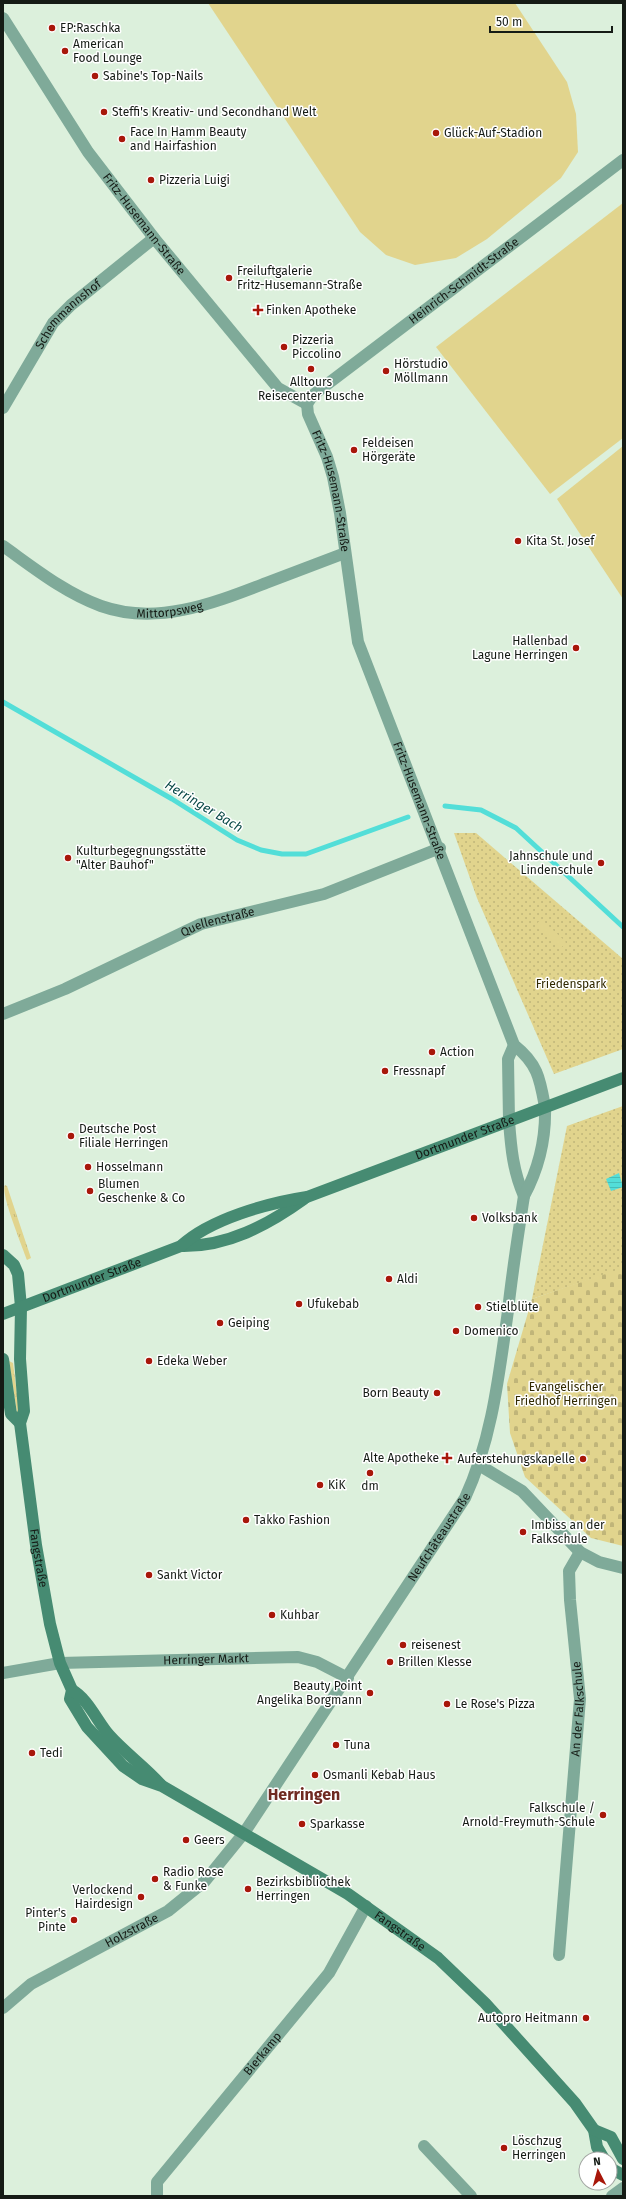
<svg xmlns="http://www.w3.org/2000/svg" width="626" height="2199" font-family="'Fira Sans',sans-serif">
	<defs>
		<pattern id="grass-tufts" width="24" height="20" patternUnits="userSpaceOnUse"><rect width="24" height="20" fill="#e1d48d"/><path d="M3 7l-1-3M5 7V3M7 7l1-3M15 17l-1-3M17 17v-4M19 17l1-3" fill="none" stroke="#c0b579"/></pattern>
		<pattern id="cemetery-stones" width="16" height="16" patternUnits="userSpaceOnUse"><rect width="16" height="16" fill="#e1d48d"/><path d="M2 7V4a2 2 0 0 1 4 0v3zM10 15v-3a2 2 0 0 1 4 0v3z" fill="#c0b579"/></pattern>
		<pattern id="park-dots" width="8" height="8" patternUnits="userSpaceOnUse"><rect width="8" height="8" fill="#e1d48d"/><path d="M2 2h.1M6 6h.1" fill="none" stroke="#c0b579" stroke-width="1.8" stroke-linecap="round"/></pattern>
		<pattern id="water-rules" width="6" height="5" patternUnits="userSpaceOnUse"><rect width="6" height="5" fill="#53ded8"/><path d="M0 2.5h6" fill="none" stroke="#47beb8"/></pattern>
	</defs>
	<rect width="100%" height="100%" fill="#dcf0dc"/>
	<g fill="url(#grass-tufts)">
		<path d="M5,1185l2,1 24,72 -4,2c-4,-12 -27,-67 -22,-75z"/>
		<polygon points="9,1361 13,1363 20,1417 18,1419"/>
	</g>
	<polygon fill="url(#cemetery-stones)" points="623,1267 623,1546 591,1538 525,1477 510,1433 507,1384 532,1299"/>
	<g fill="url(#park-dots)">
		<polygon points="454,833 476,833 623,959 623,1049 554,1074 477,898"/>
		<polygon points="623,1106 623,1268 532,1299 567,1126"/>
	</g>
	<g fill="#e1d48d">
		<polygon points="208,3 515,3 567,82 576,114 578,152 561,178 487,239 456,258 415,265 386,255 360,232"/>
		<polygon points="623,203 623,438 550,494 436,347"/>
		<polygon points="623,446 623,599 557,499"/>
		<polygon points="541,919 566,942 561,948 535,926"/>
	</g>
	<polygon fill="url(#water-rules)" points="619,1173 623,1187 611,1191 606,1179"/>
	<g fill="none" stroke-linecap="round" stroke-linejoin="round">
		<g stroke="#53ded8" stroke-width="5">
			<polyline points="3,702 172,799 237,840 261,850 282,854 306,854 408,817"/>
			<polyline points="445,806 481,810 516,828 623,927"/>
		</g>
		<g stroke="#7faa99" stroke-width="12">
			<path id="s1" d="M3,18l85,134 66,86 124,150 29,16"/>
			<path id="s2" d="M307,404l1,10 19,43 6,20 7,36 18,129 156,403c24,19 26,34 31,62"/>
			<path id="s3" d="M307,404l6,-9 310,-235"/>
			<path id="s4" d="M3,408l50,-85 18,-18 83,-67"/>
			<path id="s5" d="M3,546c31,22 62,47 98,60 56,20 113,-3 165,-23 26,-10 53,-20 79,-30"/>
			<path id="s6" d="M3,1014l62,-25 136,-65 123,-30 116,-46"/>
			<polyline points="509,1121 508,1059 514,1045"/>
			<polyline points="479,1465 522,1491 580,1552 599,1562 623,1568"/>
			<path id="s7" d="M3,1673l57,-10 238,-6 19,5 31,16"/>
			<path id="s8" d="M559,1955l21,-256 -10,-99 -1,-29 11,-19"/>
			<polyline points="424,2146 471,2196"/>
			<path id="s9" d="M157,2196v-14l172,-209 37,-67"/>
			<polyline points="612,2196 623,2188"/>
		</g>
		<g stroke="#7faa99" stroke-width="12">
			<path d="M509,1121c2,27 4,50 15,75"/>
			<path id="s10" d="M3,2008l28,-24 137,-73 37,-30 39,-48 221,-335c27,-58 34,-124 43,-187 4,-38 10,-76 16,-115 15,-28 22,-57 21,-89"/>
		</g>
		<g stroke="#468b72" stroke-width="12">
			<path d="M181,1246c46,1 87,-21 123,-47"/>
			<path id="s11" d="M3,1255l11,10 4,9 3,33 -1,52 4,52 -4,12 16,122 14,79 10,39 12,27 -2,9 17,28 36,39 19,13 20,7 186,108 90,64 47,45 90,100 19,27 3,17 7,12"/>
			<path id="s12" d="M3,1314l178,-68c29,-27 87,-43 126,-49l316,-119"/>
			<polyline points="3,1359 11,1414 20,1423"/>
			<path d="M72,1690c16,9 25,31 37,45 16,18 36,32 52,50"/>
			<polyline points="594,2130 611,2137 623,2159"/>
			<polyline points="610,2168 623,2175"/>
		</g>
	</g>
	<g fill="#a8170a" stroke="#fff" stroke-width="1.5">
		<circle cx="52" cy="28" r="4"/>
		<circle cx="65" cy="51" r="4"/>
		<circle cx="95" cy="76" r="4"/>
		<circle cx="104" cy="112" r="4"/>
		<circle cx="436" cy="133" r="4"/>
		<circle cx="122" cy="139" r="4"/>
		<circle cx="151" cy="180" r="4"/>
		<circle cx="229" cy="278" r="4"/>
		<path d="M256 304h4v4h4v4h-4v4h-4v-4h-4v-4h4z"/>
		<circle cx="284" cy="347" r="4"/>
		<circle cx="311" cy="369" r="4"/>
		<circle cx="386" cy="371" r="4"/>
		<circle cx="354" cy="450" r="4"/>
		<circle cx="518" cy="541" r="4"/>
		<circle cx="576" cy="648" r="4"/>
		<circle cx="68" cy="858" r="4"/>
		<circle cx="601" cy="863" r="4"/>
		<circle cx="432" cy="1052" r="4"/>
		<circle cx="385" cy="1071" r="4"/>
		<circle cx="71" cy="1136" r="4"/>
		<circle cx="88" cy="1167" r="4"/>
		<circle cx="90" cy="1191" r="4"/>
		<circle cx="474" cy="1218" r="4"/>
		<circle cx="389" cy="1279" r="4"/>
		<circle cx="299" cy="1304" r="4"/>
		<circle cx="478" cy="1307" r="4"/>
		<circle cx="220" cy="1323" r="4"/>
		<circle cx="456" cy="1331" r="4"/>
		<circle cx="149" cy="1361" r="4"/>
		<circle cx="437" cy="1393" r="4"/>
		<path d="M445 1452h4v4h4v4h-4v4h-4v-4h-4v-4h4z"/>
		<circle cx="583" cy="1459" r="4"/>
		<circle cx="370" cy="1473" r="4"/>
		<circle cx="320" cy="1485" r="4"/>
		<circle cx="246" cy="1520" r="4"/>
		<circle cx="523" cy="1532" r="4"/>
		<circle cx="149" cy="1575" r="4"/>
		<circle cx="272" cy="1615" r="4"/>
		<circle cx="403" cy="1645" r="4"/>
		<circle cx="390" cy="1662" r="4"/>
		<circle cx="370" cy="1693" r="4"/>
		<circle cx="447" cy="1704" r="4"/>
		<circle cx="336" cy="1745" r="4"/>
		<circle cx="32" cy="1753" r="4"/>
		<circle cx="315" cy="1775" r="4"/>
		<circle cx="603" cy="1815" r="4"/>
		<circle cx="302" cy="1824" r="4"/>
		<circle cx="186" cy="1840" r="4"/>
		<circle cx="155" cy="1879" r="4"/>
		<circle cx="248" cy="1889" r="4"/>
		<circle cx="141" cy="1897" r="4"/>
		<circle cx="74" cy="1920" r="4"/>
		<circle cx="586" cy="2018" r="4"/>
		<circle cx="504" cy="2148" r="4"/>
	</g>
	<g text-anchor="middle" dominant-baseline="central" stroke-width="3" stroke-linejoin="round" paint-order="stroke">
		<g font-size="12" fill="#151b15" stroke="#fff" text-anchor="start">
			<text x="60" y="28">EP:Raschka</text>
			<text x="73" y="44">American<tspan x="73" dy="14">Food Lounge</tspan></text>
			<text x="103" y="76">Sabine's Top-Nails</text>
			<text x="112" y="112">Steffi's Kreativ- und Secondhand Welt</text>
			<text x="130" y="132">Face In Hamm Beauty<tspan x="130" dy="14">and Hairfashion</tspan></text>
			<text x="444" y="133">Glück-Auf-Stadion</text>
			<text x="159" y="180">Pizzeria Luigi</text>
			<text x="237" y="271">Freiluftgalerie<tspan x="237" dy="14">Fritz-Husemann-Straße</tspan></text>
			<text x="266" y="310">Finken Apotheke</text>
			<text x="292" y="340">Pizzeria<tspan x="292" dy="14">Piccolino</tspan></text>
			<text x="394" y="364">Hörstudio<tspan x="394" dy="14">Möllmann</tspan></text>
			<text x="311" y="382" text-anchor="middle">Alltours<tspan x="311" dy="14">Reisecenter Busche</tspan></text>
			<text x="362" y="443">Feldeisen<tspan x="362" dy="14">Hörgeräte</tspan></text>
			<text x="526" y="541">Kita St. Josef</text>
			<text x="568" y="641" text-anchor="end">Hallenbad<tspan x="568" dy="14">Lagune Herringen</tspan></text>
			<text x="76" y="851">Kulturbegegnungsstätte<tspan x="76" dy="14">"Alter Bauhof"</tspan></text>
			<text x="593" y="856" text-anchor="end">Jahnschule und<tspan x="593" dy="14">Lindenschule</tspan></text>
			<text x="440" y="1052">Action</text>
			<text x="393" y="1071">Fressnapf</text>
			<text x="79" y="1129">Deutsche Post<tspan x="79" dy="14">Filiale Herringen</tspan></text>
			<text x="96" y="1167">Hosselmann</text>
			<text x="98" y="1184">Blumen<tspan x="98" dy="14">Geschenke &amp; Co</tspan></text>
			<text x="482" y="1218">Volksbank</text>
			<text x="397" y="1279">Aldi</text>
			<text x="307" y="1304">Ufukebab</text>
			<text x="486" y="1307">Stielblüte</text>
			<text x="228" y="1323">Geiping</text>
			<text x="464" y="1331">Domenico</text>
			<text x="157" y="1361">Edeka Weber</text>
			<text x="429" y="1393" text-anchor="end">Born Beauty</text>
			<text x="439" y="1458" text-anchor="end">Alte Apotheke</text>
			<text x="575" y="1459" text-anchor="end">Auferstehungskapelle</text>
			<text x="328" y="1485">KiK</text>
			<text x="370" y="1486" text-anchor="middle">dm</text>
			<text x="254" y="1520">Takko Fashion</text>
			<text x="531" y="1525">Imbiss an der<tspan x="531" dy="14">Falkschule</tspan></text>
			<text x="157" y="1575">Sankt Victor</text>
			<text x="280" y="1615">Kuhbar</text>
			<text x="411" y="1645">reisenest</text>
			<text x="398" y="1662">Brillen Klesse</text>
			<text x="362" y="1686" text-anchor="end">Beauty Point<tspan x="362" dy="14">Angelika Borgmann</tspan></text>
			<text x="455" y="1704">Le Rose's Pizza</text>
			<text x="344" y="1745">Tuna</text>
			<text x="40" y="1753">Tedi</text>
			<text x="323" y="1775">Osmanli Kebab Haus</text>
			<text x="595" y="1808" text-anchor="end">Falkschule /<tspan x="595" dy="14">Arnold-Freymuth-Schule</tspan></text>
			<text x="310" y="1824">Sparkasse</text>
			<text x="194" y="1840">Geers</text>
			<text x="163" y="1872">Radio Rose<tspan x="163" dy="14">&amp; Funke</tspan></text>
			<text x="256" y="1882">Bezirksbibliothek<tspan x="256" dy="14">Herringen</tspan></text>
			<text x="133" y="1890" text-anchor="end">Verlockend<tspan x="133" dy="14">Hairdesign</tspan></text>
			<text x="66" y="1913" text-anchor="end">Pinter's<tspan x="66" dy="14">Pinte</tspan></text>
			<text x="578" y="2018" text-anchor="end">Autopro Heitmann</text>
			<text x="512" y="2141">Löschzug<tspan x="512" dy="14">Herringen</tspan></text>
		</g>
		<g font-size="12" fill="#151b15" stroke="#fff">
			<text stroke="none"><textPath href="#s1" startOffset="250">Fritz-Husemann-Straße</textPath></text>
			<text stroke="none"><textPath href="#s3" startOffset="200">Heinrich-Schmidt-Straße</textPath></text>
			<text stroke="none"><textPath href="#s4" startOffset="115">Schemmannshof</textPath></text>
			<text stroke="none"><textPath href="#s2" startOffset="91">Fritz-Husemann-Straße</textPath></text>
			<text stroke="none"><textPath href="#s5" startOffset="185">Mittorpsweg</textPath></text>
			<text stroke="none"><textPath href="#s2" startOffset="415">Fritz-Husemann-Straße</textPath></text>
			<text stroke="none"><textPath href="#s6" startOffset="234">Quellenstraße</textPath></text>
			<text stroke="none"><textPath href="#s12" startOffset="496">Dortmunder Straße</textPath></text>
			<text stroke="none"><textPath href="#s12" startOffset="95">Dortmunder Straße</textPath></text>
			<text stroke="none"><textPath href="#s10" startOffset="656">Neufchâteaustraße</textPath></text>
			<text stroke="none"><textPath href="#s11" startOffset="311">Fangstraße</textPath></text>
			<text stroke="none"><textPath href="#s7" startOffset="204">Herringer Markt</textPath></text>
			<text stroke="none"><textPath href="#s8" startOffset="247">An der Falkschule</textPath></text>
			<text stroke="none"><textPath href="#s11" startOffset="866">Fangstraße</textPath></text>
			<text stroke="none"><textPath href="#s10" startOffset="151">Holzstraße</textPath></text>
			<text stroke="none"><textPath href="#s9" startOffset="180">Bierkamp</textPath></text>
		</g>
		<g font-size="12" fill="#312900" stroke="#fff">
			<text x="571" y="984">Friedenspark</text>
			<text x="566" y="1387">Evangelischer<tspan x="566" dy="14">Friedhof Herringen</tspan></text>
		</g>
		<g font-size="13" font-style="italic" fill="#084846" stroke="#fff">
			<text transform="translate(204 806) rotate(31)">Herringer Bach</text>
		</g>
		<g font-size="16" font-weight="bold" fill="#6f2a21" stroke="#fff">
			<text x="304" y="1794">Herringen</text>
		</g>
	</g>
	<rect width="626" height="2199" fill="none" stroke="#151b15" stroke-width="8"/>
	<g transform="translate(598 2171) rotate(354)"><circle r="19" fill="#ffffff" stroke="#a1a4a1"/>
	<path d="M0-3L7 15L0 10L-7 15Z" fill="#a8170a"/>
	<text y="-6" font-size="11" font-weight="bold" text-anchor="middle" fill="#151b15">N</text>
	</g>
	<path d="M490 26v6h122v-6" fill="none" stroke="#151b15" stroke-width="2"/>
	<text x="496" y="26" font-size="12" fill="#151b15" stroke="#ffffff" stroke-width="3" paint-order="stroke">50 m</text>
</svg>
